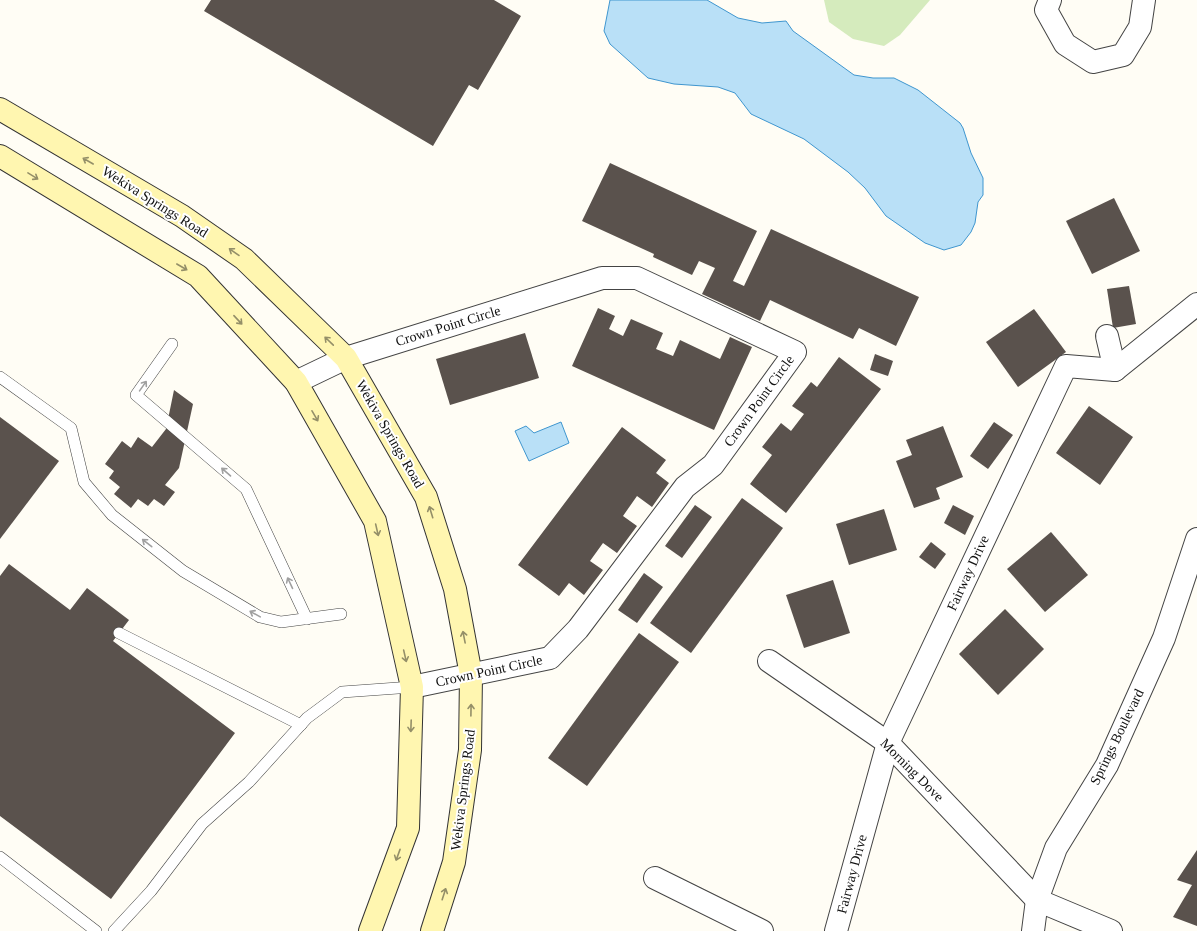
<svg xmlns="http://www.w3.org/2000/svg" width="1197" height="931" font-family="Georgia,serif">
	<rect width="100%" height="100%" fill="#fffdf5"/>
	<polygon fill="#d5ebbd" points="824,0 930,0 900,35 884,46 853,39 829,22"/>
	<g fill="#b9e0f7" stroke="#3f96cf">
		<polygon points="610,0 707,0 738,18 762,23 786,21 793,31 854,75 873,78 894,78 918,90 960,123 963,128 971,153 983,178 983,195 978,202 975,223 971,232 961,245 944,250 925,243 886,216 865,188 848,172 804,139 751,114 735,93 718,87 674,84 648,78 610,44 604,31"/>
		<polygon points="561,422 569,443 529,461 515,431 526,426 534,433"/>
	</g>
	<g fill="#5a524d">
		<polygon points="211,0 494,0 521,16 478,90 469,85 433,146 204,11"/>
		<polygon points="610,163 757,231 733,281 744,286 771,229 919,297 896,346 859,328 853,339 770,300 760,321 702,294 715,268 699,261 692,275 653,257 654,254 582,221"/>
		<polygon points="1114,198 1140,251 1092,274 1066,221"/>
		<polygon points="1129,286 1136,324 1113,328 1107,289"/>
		<polygon points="598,308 615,316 609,329 623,336 631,319 663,333 656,349 673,356 680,340 720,359 730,337 752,347 714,430 572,366"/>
		<polygon points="1034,309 1066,352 1018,387 986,342"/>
		<polygon points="525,333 539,378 450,405 436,359"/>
		<polygon points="875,354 893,361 888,376 870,370"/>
		<polygon points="839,357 881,389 786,513 750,484 772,455 762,447 781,423 791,431 804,414 792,406 811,382 817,387"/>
		<polygon points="174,390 193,404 179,468 165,485 175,492 164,506 154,499 148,506 138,499 131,508 114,494 120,487 109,478 114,471 105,464 122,441 131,448 138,437 152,447 166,429"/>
		<polygon points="1089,406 1133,437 1100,485 1056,453"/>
		<polygon points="0,417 59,461 0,539"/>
		<polygon points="994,422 1013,435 988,469 970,456"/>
		<polygon points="943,426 963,477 936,488 940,499 914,508 896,461 912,455 906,440"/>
		<polygon points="622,427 666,460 656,473 669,483 652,507 637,496 623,516 637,526 617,553 603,543 590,561 603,570 584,595 569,583 559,596 518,565"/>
		<polygon points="742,498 783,528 691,653 650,623"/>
		<polygon points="695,505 712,517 682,558 665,546"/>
		<polygon points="953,505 974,516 965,535 944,523"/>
		<polygon points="884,509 897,550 849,565 836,524"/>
		<polygon points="1051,532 1088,575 1045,612 1007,569"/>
		<polygon points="931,542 946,554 935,569 919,557"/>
		<polygon points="9,564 70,610 87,588 129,620 113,641 235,733 111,899 0,816 0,576"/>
		<polygon points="644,573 663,587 637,623 618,610"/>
		<polygon points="833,580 850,633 804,648 786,595"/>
		<polygon points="1005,609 1044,649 998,695 959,654"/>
		<polygon points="639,633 679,662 587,786 548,758"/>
		<polygon points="1197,850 1197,926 1173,917 1192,885 1177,880"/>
	</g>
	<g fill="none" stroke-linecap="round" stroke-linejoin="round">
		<defs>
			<g id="lane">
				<polyline points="172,344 136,395 246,489 307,619"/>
				<polyline points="0,377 71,428 84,482 112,515 183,571 260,617 281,622 341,614"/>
				<polyline points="119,633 301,725"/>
				<polyline points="0,857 96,931"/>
				<polyline points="114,931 151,891 202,824 249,782 307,718 342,692 412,687"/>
			</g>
			<g id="street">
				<polyline points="1050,0 1046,10 1065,44 1093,62 1123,55 1140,27 1144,0"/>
				<polyline points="1107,336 1115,370"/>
				<polyline points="296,382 346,358 602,278 637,278 795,352 713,465 685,487 578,629 550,658 412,687"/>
				<polyline points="769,661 888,743 1037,900 1111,931"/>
				<polyline points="655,878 762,931"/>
				<polyline points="836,931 888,743 1066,366 1115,370 1197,304"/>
				<polyline points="1033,931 1037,900 1056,848 1107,765 1164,638 1197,539"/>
			</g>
			<g id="secondary">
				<polyline points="0,109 182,216 244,259 346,358 426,497 455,589 471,675 470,750 454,862 432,931"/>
				<polyline points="0,156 198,276 296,382 375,521 412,687 408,828 370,931"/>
			</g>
		</defs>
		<use href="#lane" stroke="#444" stroke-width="12"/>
		<use href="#street" stroke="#444" stroke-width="24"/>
		<use href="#secondary" stroke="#333" stroke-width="24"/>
		<use href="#lane" stroke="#fff" stroke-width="11"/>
		<use href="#street" stroke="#fff" stroke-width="22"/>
		<use href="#secondary" stroke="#fff6b0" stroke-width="22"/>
	</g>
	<defs><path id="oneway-shaft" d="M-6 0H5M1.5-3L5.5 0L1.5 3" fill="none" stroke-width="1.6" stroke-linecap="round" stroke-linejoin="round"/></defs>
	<g stroke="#948f68">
		<use href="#oneway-shaft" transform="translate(88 161) rotate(-150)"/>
		<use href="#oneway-shaft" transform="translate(33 176) rotate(32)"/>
		<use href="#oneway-shaft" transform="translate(234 252) rotate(-145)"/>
		<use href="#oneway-shaft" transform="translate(182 267) rotate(30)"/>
		<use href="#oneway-shaft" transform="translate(238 320) rotate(47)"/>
		<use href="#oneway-shaft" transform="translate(329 341) rotate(-136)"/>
		<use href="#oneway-shaft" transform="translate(315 416) rotate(60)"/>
		<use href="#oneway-shaft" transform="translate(431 512) rotate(-107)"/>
		<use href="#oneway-shaft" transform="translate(377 530) rotate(77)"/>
		<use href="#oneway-shaft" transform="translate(464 637) rotate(-101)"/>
		<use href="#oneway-shaft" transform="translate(405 656) rotate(77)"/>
		<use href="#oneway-shaft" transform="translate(471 710) rotate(-89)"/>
		<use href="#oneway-shaft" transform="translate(411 726) rotate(92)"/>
		<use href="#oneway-shaft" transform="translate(398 855) rotate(110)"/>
		<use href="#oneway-shaft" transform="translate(444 894) rotate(-72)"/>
	</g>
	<g stroke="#a0a0a0">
		<use href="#oneway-shaft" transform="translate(143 386) rotate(-55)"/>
		<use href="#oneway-shaft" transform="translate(226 472) rotate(-139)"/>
		<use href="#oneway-shaft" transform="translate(147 543) rotate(-142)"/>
		<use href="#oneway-shaft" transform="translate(290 583) rotate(-115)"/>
		<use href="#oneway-shaft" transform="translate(255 614) rotate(-151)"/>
	</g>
	<g text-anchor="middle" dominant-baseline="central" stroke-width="4" stroke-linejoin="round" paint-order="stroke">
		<g font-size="14" fill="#111" stroke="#fff">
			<text transform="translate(155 202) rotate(32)">Wekiva Springs Road</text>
			<text transform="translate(448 326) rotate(-17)">Crown Point Circle</text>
			<text transform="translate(759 401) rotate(-54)">Crown Point Circle</text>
			<text transform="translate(390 434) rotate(60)">Wekiva Springs Road</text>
			<text transform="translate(968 573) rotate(-65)">Fairway Drive</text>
			<text transform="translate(489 671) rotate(-12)">Crown Point Circle</text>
			<text transform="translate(1117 737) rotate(-64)">Springs Boulevard</text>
			<text transform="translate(912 770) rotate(45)">Morning Dove</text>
			<text transform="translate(463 790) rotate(-83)">Wekiva Springs Road</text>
			<text transform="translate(852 874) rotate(-75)">Fairway Drive</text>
		</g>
	</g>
</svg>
